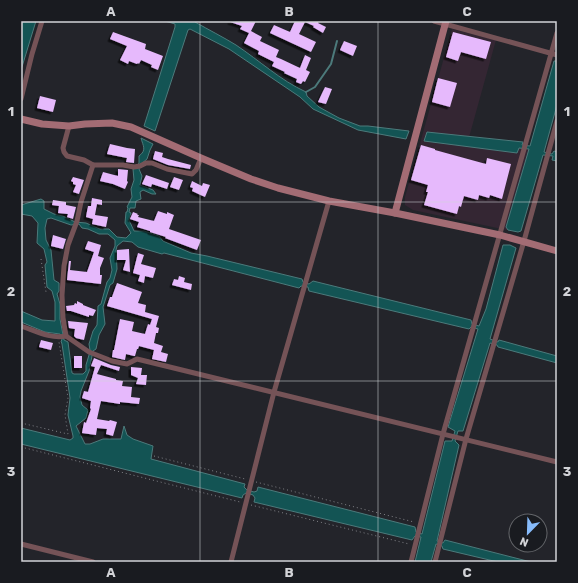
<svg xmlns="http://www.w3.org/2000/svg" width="578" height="583" font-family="Rubik,sans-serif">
	<defs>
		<filter id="shadow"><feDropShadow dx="-2.5" dy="2.5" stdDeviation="0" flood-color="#0009"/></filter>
	</defs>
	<rect width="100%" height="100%" fill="#23242a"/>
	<polygon fill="#342633" points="452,29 496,40 468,141 536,149 511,231 413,210 405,205 405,197"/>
	<g fill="#135454" stroke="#4c7a7b" fill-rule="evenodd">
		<polygon points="21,21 36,21 21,70"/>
		<path d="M165,21h30v1c14,8 28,15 41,23 24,16 44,35 70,47l1,4 12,11 20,11 21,8h8l41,5 -3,8 -48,-9 -45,-21 -13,-12 -71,-48 -39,-20 -2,1 -33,101 -11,-5 31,-99v-3z"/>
		<polygon points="554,61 557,61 557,105 544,152 552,154 554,151 557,152 557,161 552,160 553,156 543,155 521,231 518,232 508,230 506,227 529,149 519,148 517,153 424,141 427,132 523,142 522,145 530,146"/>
		<path d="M141,138l12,6 -3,6 -3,9 -6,5 -2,5 3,7 -2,9 13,5 3,4h-4l-9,-4 -3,2 1,7 -5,2 -1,7h-5l-1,4 2,1 -2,7 5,11h10l15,5 4,5 28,12 16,3 95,23 1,3 6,2 4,-3 158,39 1,4 7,2 7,-17 17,-64h7l6,3 -26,91 8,3 1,-2 58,16v7l-59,-16 -1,-2 -7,-2 -27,88h-5l-3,10 4,4 -22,96 6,2 2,-3 86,22h-33l-55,-13 -1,-3 -6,-2 -5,18h-16l6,-25 -6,-1 -3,4 -158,-38 1,-4 -2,-3 -7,-2 -3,2 -1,3 -221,-54v-16l49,12 3,-2v-2l-5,-21 2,-17 -8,-54 -1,-3 1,-1 -2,-6 -15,-2 -24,-10v-11l21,9 13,1v-19l-3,-11 -5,-4 -2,-22 2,-3 -3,-13 -7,-6 1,-20 -6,-7 -11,-2v-9l20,-6 3,2v8l10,5 9,2 12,6 11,1 14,6h9l8,8 9,1 5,-5 -6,-10 1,-11h1l1,-4 -1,-1 5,-10 -1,-8 3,-9 -1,-11 3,-1 3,-5v-7c8,-6 4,-10 2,-18zM51,218l20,7 8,-1 3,4 6,1 11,5h9l7,6v6l-5,12 2,12 -2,8 -3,4 -6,22 -3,2 -1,19 -4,6 -4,13 1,6 -1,5 -3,10v6l-3,3h-9l-2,-1 -4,-31 -4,-2 -4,-21v-15l-3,-10 2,-3v-8l-5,-3 -3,-30 -5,-10 -1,-12 2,-9zM123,241l9,1 6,5 24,7 2,-1 135,35 2,-2 7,1 1,4 160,38 2,-2 7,2 -30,98 7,4 -3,10h-7l-23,93 -6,-2 -1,-5 -157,-40 -1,4 -3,1 -7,-2 -3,-3 1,-3 -94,-25 2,-13 -20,-7 -6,-4 -3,-9 -3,13h-18l-13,5h-5l-9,-18 10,-8 2,-8 -6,-5 -2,-8 1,-6 8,-20 4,-20 3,-2 3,-14 6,-11 -2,-17 7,-22 3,-2 4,-14 -1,-19 1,-4z"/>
	</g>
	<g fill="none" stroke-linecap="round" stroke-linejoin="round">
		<polyline stroke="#4c7a7b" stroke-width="2" points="306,92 315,87 331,64 337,41"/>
	</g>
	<g fill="#e6b9fc" filter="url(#shadow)">
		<polygon points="230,21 256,21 251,31 262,37 260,41 279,50 276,57 281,59 300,68 305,55 311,58 306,70 310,72 305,82 303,81 301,84 296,82 297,79 284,73 285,72 272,66 274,62 258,54 259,51 244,43 249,33 240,29 242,26 230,22"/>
		<polygon points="295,21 319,21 318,23 326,27 323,33 313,27 314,26 305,22 299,34 316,42 311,52 270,33 274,25 290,32"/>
		<polygon points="113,32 146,44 145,49 163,56 158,70 151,67 152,65 141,60 139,64 138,63 137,64 129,61 128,64 120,60 127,46 110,39"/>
		<polygon points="453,32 491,42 486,59 461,52 458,61 446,57"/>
		<polygon points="344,41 357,46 353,56 340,50"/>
		<polygon points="438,78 457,83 450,107 432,102"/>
		<polygon points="325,87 332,89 326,104 318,102"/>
		<polygon points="40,96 56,100 53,112 37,108"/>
		<polygon points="110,144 127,148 135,149 134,163 126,162 127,158 107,154"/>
		<polygon points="421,145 435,149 435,150 486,164 487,158 511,164 502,199 490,195 489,198 479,195 478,200 464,196 461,207 459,206 457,214 424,205 428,192 426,192 428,185 411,180"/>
		<polygon points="155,151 163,153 162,157 168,159 191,165 190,169 168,165 153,159"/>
		<polygon points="118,169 128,170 127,181 128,182 125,189 113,184 100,181 103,172 118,176"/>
		<polygon points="146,175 169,183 167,189 152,184 151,187 142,184"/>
		<polygon points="73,177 84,180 79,194 73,192 76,185 73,184 73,182 71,181"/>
		<polygon points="174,177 183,180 179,190 170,187"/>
		<polygon points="192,181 202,186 203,183 210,185 205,197 192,191 193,188 190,187"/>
		<polygon points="92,198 102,200 102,205 97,204 95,215 108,217 106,227 92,224 93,219 86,217 88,206 91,206"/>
		<polygon points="53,200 66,202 66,205 76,207 73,219 67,217 68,214 58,213 59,206 52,205"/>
		<polygon points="158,211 167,214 167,212 174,215 169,229 201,240 197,250 165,238 166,237 150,232 150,231 137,227 139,222 130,219 133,212 138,214 137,215 139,215 138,217 154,221"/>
		<polygon points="53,235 66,239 63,249 51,246"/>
		<polygon points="88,241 101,245 98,256 104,258 100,268 100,275 102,275 101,284 67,280 69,261 71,261 70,270 87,272 94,252 85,249"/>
		<polygon points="129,249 129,250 130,272 123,270 126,260 117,260 117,250"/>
		<polygon points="138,253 144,255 141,264 156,268 153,278 145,276 144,283 138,281 140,275 133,273"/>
		<polygon points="179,276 185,278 184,282 192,284 191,290 172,285 174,279 178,280"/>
		<polygon points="117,283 142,292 138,303 146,305 145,312 159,316 156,327 159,328 158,333 156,333 154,343 163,346 161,352 168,354 166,362 152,359 154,350 139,346 138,349 137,349 135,356 134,356 126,354 125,360 112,357 113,350 114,350 120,319 134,322 132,331 145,334 148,324 150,325 152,319 107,306 110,297 112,297"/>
		<polygon points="77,301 83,304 83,305 96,310 93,316 89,315 89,317 71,311 67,311 66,306 74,305 75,303 77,304"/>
		<polygon points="68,321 88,323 84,340 76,338 74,336 75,329 69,328"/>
		<polygon points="41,340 53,343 51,350 39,347"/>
		<rect x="74" y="356" width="8" height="12"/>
		<polygon points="94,358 111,365 120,367 119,371 101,365 97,374 116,379 116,380 123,381 122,386 132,387 131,397 140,398 139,404 120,402 120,404 101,401 97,419 109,421 110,420 117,422 113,436 106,434 107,429 97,428 96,435 82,433 84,422 86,423 91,409 90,408 91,401 82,398 84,391 88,392 95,367 91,366"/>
		<polygon points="131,367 142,368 141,375 147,375 146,385 136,384 138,378 131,375"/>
	</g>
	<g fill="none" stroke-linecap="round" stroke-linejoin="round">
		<g stroke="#828388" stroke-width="1" stroke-dasharray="1 3" stroke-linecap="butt">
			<polyline points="41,259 46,292"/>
			<polyline points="21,423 68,434 65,415 68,398 59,342"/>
			<polyline points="21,447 240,502"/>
			<polyline points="154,456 245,479"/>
			<polyline points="256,482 414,522"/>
			<polyline points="251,505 409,544"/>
		</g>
		<g stroke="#755357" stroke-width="5">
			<polyline points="434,21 557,55"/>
			<polyline points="21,99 32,54 42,21"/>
			<polyline points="69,126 63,148 64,152 67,156 84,160 93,165 123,165 134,167 140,166 146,163 152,163 167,169 192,174 196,170 201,158"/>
			<path d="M21,326c15,5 29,13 45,10l23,16 23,9 15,3 10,-5 420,103"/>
			<polyline points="66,336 63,318 62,295 64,266 68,245 77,221 81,202 93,165"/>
			<polyline points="21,544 93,562"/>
			<polyline points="231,562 274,392 329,201"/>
			<polyline points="411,562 443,434 557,33"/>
			<polyline points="435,562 466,439 524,241 557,121"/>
		</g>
		<g stroke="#a36c74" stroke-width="7">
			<polyline points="21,119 42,124 69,126 85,124 112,123 131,127 201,158 251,179 278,188 329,201 395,213 500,235 557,251"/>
			<polyline points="395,213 446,21"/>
		</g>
	</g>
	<path fill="none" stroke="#d2d3d7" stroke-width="1" stroke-opacity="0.55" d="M200,21v541M378,21v541M21,202h536M21,381h536"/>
	<rect width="578" height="583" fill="none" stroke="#191b20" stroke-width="44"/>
	<g transform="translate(528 533) rotate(203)"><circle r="19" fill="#191b20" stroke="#636569"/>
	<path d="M0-3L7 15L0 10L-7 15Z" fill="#86bbfb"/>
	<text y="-6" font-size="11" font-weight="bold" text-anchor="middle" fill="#d2d3d7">N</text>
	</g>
	<rect x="22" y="22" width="534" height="539" fill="none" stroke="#d2d3d7" stroke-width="1.5"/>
	<g font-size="13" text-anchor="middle" font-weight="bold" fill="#d2d3d7">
		<text x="111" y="16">A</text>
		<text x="289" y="16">B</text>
		<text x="467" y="16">C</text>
		<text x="11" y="116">1</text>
		<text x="567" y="116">1</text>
		<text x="11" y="296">2</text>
		<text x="567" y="296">2</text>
		<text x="11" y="476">3</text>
		<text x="567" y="476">3</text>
		<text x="111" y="577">A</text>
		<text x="289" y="577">B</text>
		<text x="467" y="577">C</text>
	</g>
</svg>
